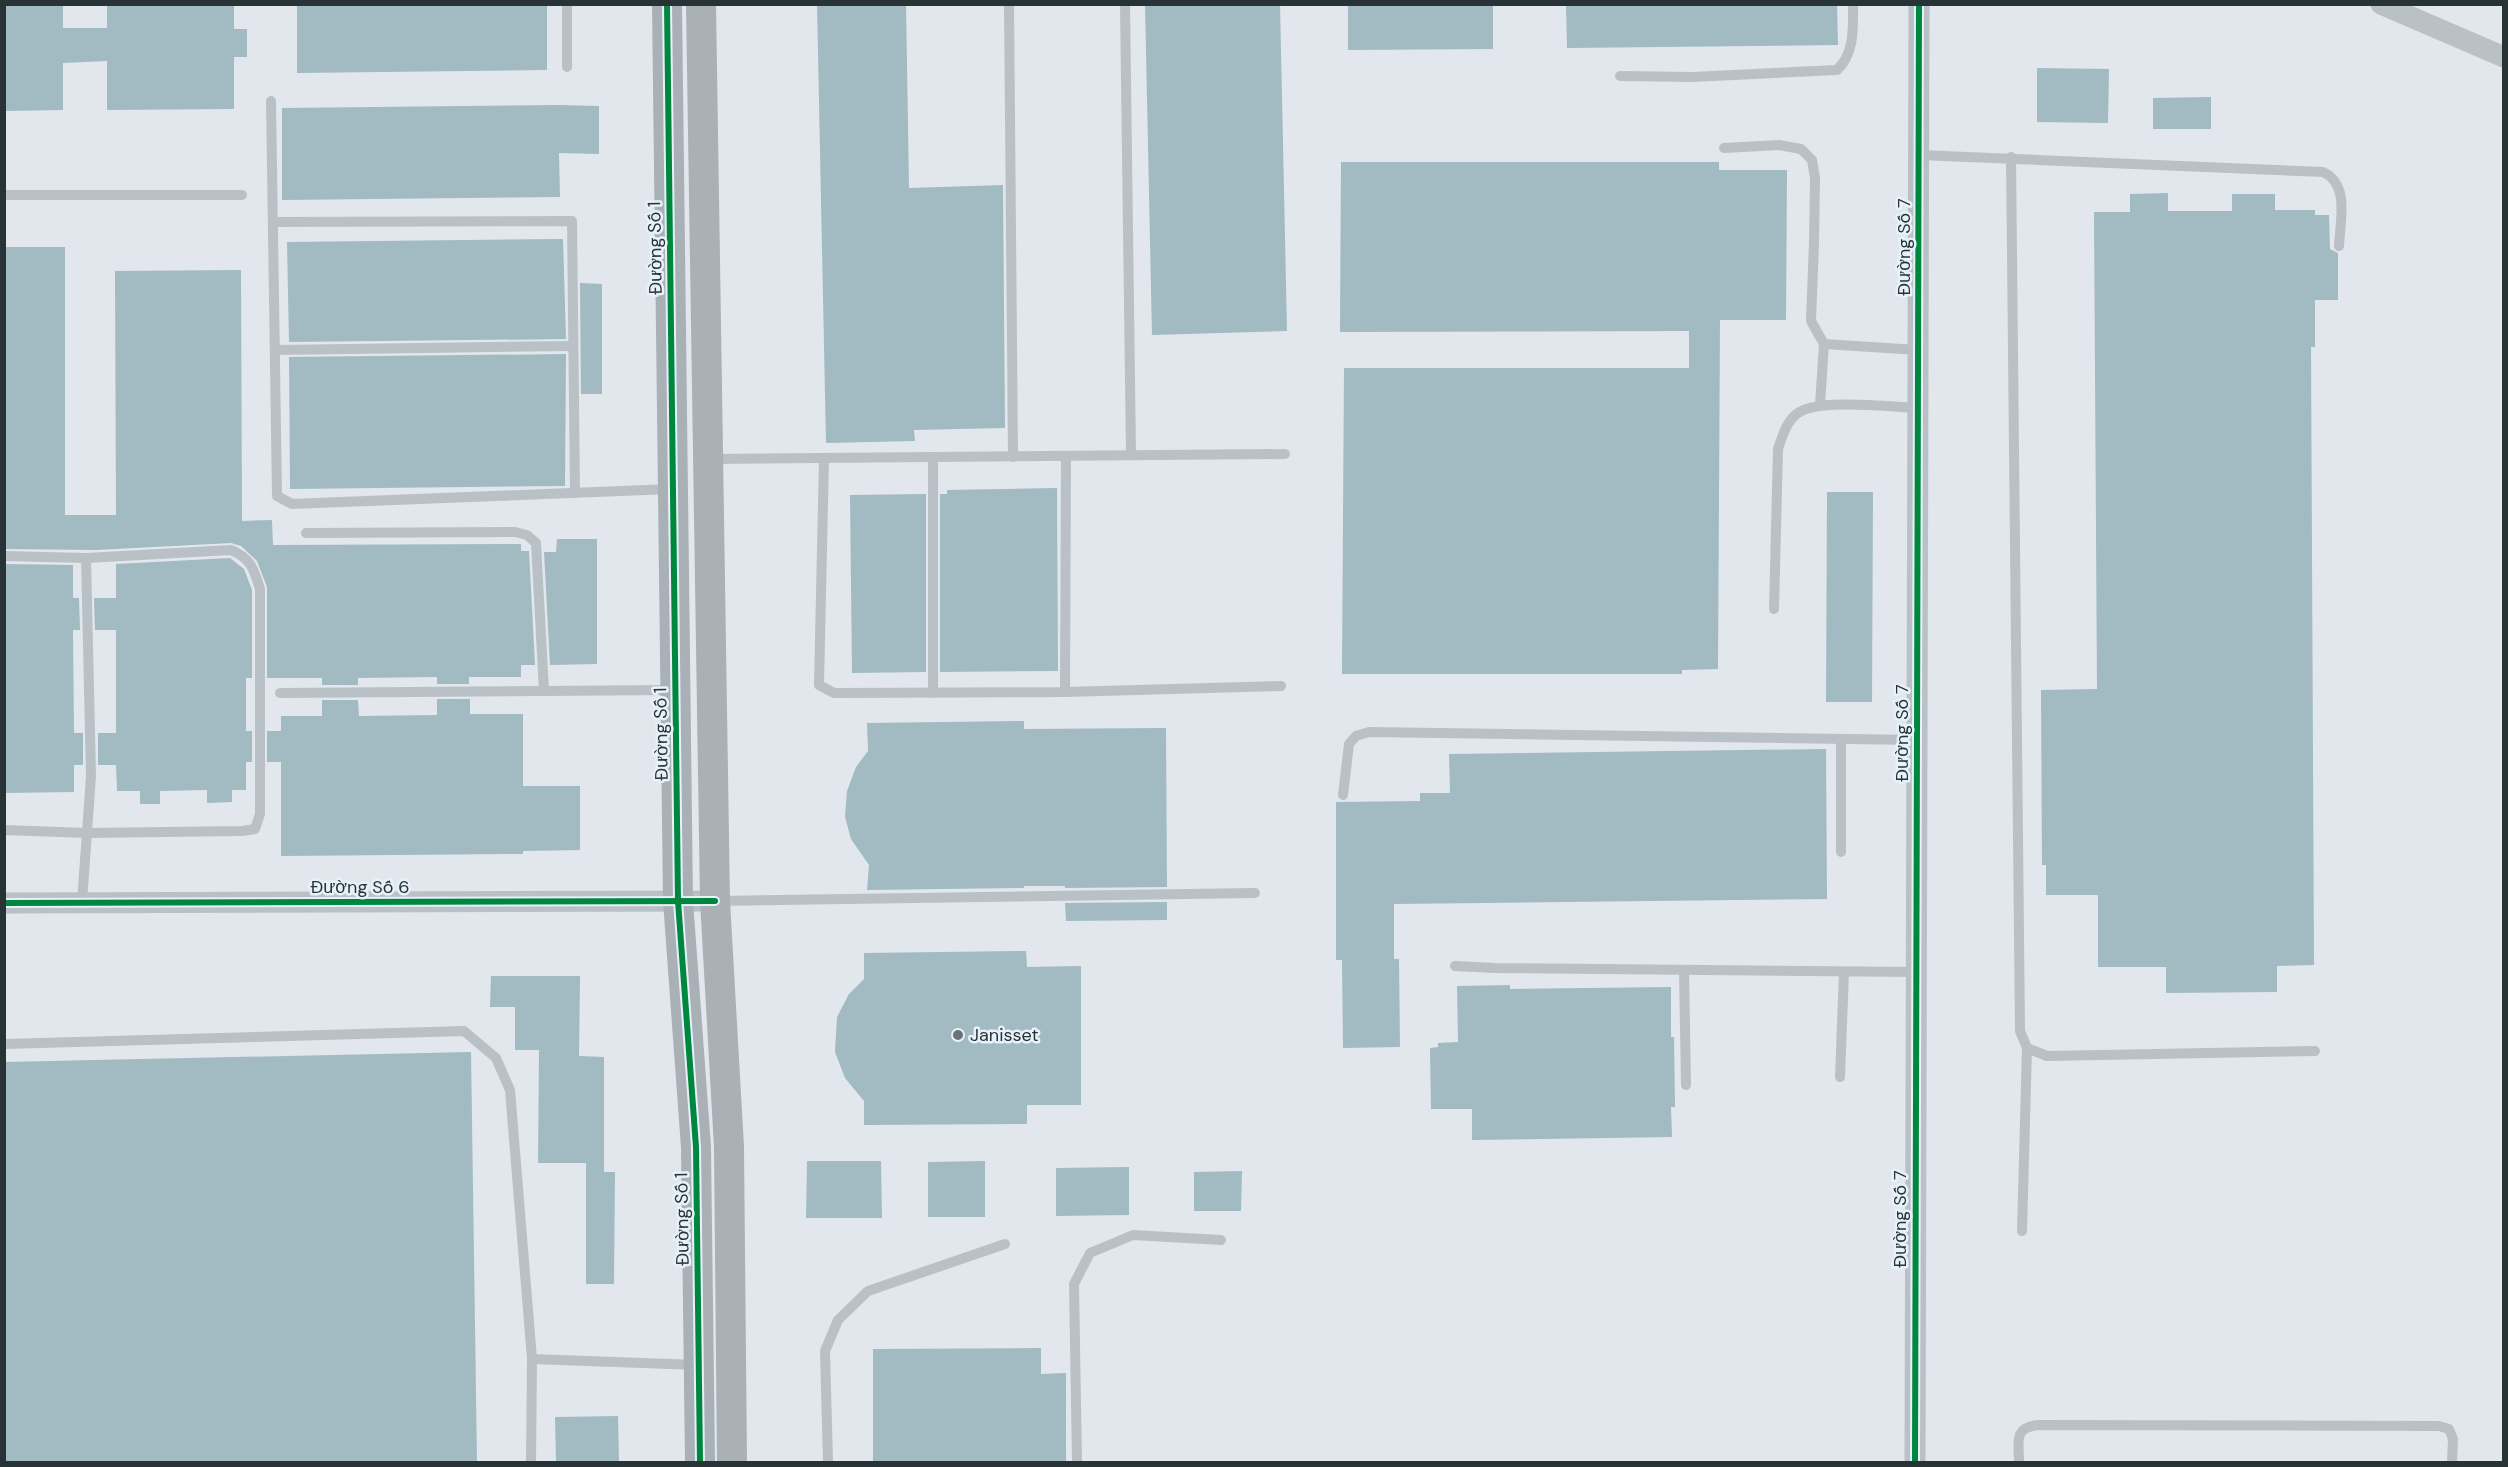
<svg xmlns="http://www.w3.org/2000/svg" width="2508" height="1467" font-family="'DM Sans',sans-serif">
	<rect width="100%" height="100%" fill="#e1e7ed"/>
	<g fill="#a2bac1">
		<polygon points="4,4 63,4 63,28 107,28 107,4 234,4 234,29 247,29 247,57 234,57 234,109 107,110 107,61 63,63 63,110 4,111"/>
		<polygon points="297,4 547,4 547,70 297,73"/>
		<polygon points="817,4 906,4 909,188 1003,185 1005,428 914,430 915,441 826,443"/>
		<polygon points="1145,4 1280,4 1287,331 1152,335"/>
		<polygon points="1348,4 1493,4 1493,49 1348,50"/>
		<polygon points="1566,4 1837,4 1838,45 1567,48"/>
		<polygon points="2037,68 2109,69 2108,123 2037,122"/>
		<polygon points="2211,97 2211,129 2153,129 2153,98"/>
		<polygon points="559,105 599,106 599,154 559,153 560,197 282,200 282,108"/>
		<polygon points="1341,162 1719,162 1719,170 1787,170 1786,320 1720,320 1718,669 1682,670 1682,674 1342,674 1344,368 1689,368 1689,331 1340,332"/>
		<polygon points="2168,193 2168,211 2232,211 2232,194 2275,194 2275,210 2315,210 2315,215 2329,215 2330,249 2338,253 2338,300 2315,300 2315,347 2311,347 2314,965 2277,966 2277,992 2166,993 2166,967 2098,967 2098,895 2046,895 2046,865 2042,865 2041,690 2097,689 2094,212 2130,212 2130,194"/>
		<polygon points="563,239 566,339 289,342 287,242"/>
		<polygon points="4,247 65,247 65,515 116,515 115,271 241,270 242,521 272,520 273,545 521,544 521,551 529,551 535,665 521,665 521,677 469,677 469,684 437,684 437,677 358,678 358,685 322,685 322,678 267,678 267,587 257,561 241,546 231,543 96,550 4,549"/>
		<polygon points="580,283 602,284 602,394 581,394"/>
		<polygon points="566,354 565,486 290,489 289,357"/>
		<polygon points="1057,488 1058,671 940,672 940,494 947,494 947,490"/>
		<polygon points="1827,492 1873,492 1872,702 1826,702"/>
		<polygon points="926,494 926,672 852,673 850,495"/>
		<polygon points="557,539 597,539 597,664 550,665 544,552 556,552"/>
		<polygon points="230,558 244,569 252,590 252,678 246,678 246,731 252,731 252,762 246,762 246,790 232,790 232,802 207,803 207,790 160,791 160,804 140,804 140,791 117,791 116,765 98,765 98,733 116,733 116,630 95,630 94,598 116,598 116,564"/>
		<polygon points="4,564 73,565 73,598 79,598 80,630 73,630 74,733 83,733 83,765 74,765 74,792 4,793"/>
		<polygon points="437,699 470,699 470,714 523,714 523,786 580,786 580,850 523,851 523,854 281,856 281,762 267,762 267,731 281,731 281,716 322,716 322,700 358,700 359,716 437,715"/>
		<polygon points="1024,721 1024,729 1166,728 1167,887 1065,888 1065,886 1024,886 1024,888 867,890 869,865 851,839 845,817 847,791 856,767 868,751 867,723"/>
		<polygon points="1826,749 1827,899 1394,904 1394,959 1399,959 1400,1047 1343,1048 1342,960 1336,960 1336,802 1420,801 1420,793 1450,793 1449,754"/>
		<polygon points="1167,902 1167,920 1066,921 1065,903"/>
		<polygon points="1026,951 1027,967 1081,966 1081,1105 1027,1105 1027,1124 864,1125 864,1101 845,1078 835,1052 837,1017 849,994 864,979 864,953"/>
		<polygon points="491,976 580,976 579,1056 604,1057 604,1172 615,1172 614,1284 586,1284 586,1163 538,1163 539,1050 515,1050 515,1007 490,1007"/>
		<polygon points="1510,985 1510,989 1671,987 1671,1037 1674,1037 1675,1107 1671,1107 1672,1137 1472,1140 1472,1109 1431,1109 1430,1048 1438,1047 1438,1043 1458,1042 1457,986"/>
		<polygon points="471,1052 477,1462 4,1462 4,1062"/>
		<polygon points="807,1161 881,1161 882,1218 806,1218"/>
		<polygon points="985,1161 985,1217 928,1217 928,1162"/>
		<polygon points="1129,1167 1129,1215 1056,1216 1056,1168"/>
		<polygon points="1242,1171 1241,1211 1194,1211 1194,1172"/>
		<polygon points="1041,1348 1041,1374 1066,1373 1066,1462 873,1462 873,1349"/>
		<polygon points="618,1416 619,1462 556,1462 555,1417"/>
	</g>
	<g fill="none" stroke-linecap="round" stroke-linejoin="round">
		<g stroke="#b9c1c6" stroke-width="10">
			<polyline points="1009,4 1013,457"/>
			<polyline points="1125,4 1131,455"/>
			<polyline points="567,67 567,4"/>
			<path d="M1620,76l73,1 144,-7c18,-17 16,-42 16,-66"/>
			<polyline points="271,101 277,496 292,504 671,489"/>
			<polyline points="1724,148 1779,145 1801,149 1812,160 1815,178 1814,243 1811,321 1824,344 1918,350"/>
			<path d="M1919,155l404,17c27,12 17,49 16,74"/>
			<polyline points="2011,157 2020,1031 2027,1048 2047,1056 2315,1051"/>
			<polyline points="4,195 242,195"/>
			<polyline points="273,222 572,221 575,493"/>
			<polyline points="275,350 573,346"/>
			<polyline points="1820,405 1824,344"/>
			<polyline points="824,458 819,685 834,693 1065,692 1281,686"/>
			<polyline points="711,459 1285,454"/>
			<polyline points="306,533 515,532 527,535 536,543 544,691"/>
			<path d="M4,556l82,2 145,-8c20,8 23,20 29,39v225l-5,15 -13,2 -155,2 -83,-3"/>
			<path d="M1774,609l4,-160c4,-12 9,-29 20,-36 20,-15 93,-6 120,-5"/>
			<polyline points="1065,692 1066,456"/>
			<polyline points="280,693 672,690"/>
			<polyline points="933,693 933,457"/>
			<polyline points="1841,739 1841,852"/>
			<polyline points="1343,795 1349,744 1356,736 1369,732 1917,740"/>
			<polyline points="718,901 1255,893"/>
			<polyline points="82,902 91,776 86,558"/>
			<polyline points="1455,966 1494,968 1916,972"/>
			<polyline points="1684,970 1686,1085"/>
			<polyline points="4,1044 464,1031 496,1058 510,1090 532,1359 531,1462"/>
			<polyline points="1840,1077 1844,972"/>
			<polyline points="2022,1231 2027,1048"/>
			<polyline points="532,1359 698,1365"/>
			<polyline points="828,1462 825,1351 838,1320 868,1291 1005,1244"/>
			<polyline points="1077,1462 1074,1284 1090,1253 1133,1235 1221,1240"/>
			<path d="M2019,1462c0,-20 -6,-35 20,-37l400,1 10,3 4,10 -1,23"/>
		</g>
		<g stroke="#b9c1c6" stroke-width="21">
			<polyline points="2381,4 2504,57"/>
			<polyline points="4,903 715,901"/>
			<polyline points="1915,1462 1919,4"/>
		</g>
		<g stroke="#a9b1b7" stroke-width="30">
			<polyline points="667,4 678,901 696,1147 700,1462"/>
			<polyline points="701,4 715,901 729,1147 732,1462"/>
		</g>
		<defs>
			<g id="cycleway">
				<polyline points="667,4 678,901 696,1147 700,1462"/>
				<polyline points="4,903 715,901"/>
				<polyline points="1915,1462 1919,4"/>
			</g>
		</defs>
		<use href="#cycleway" stroke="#e7f1fa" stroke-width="10"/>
		<use href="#cycleway" stroke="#00873e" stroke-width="6"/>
	</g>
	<circle fill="#687277" stroke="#e7f1fa" stroke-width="2" cx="958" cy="1035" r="6"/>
	<g text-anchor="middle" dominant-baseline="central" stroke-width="5" stroke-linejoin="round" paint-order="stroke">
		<g font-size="18" fill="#273337" stroke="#e7f1fa">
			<text transform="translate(1904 247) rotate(-90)">Đường Số 7</text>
			<text transform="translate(655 248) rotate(-91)">Đường Số 1</text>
			<text transform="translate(1902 733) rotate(-90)">Đường Số 7</text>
			<text transform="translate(661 734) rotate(-91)">Đường Số 1</text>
			<text x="360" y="887">Đường Số 6</text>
			<text transform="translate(682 1219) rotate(-91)">Đường Số 1</text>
			<text transform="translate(1900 1219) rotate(-90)">Đường Số 7</text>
		</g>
		<g font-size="18" fill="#273337" stroke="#e7f1fa" text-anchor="start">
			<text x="970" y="1035">Janisset</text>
		</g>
	</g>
	<rect width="2508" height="1467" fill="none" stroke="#273337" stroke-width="12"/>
</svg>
